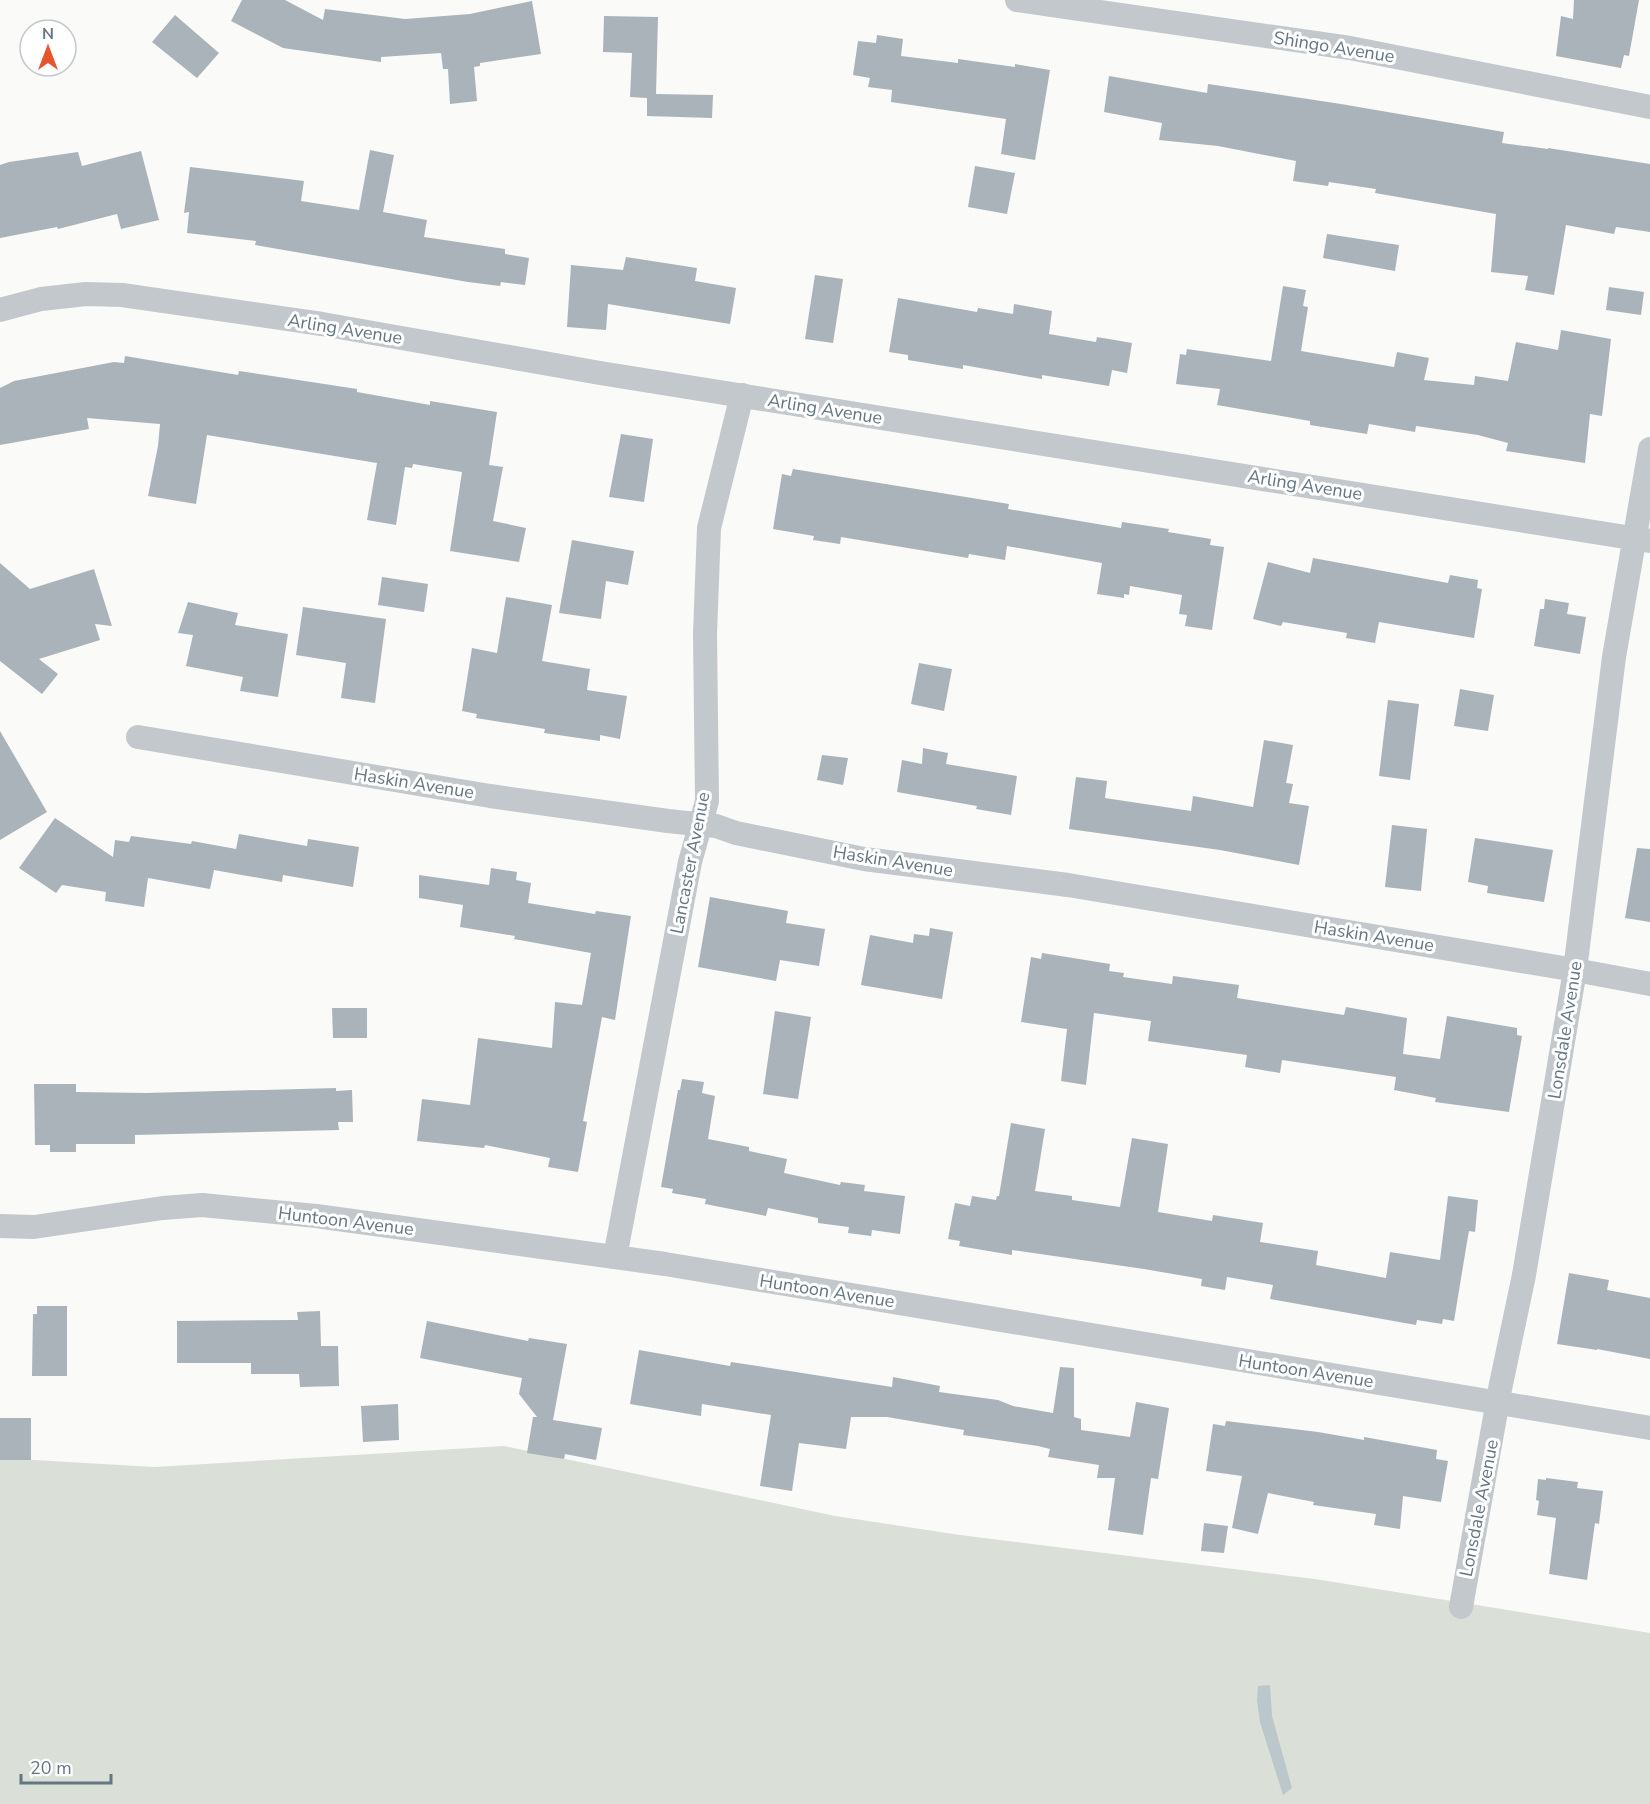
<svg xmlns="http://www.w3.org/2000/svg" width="1650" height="1804" font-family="'Nunito Sans',sans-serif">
	<rect width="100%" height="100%" fill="#fafaf8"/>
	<polygon fill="#dadfd7" points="504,1446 835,1516 960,1535 1315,1579 1650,1633 1650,1804 0,1804 0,1458 154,1467"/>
	<polygon fill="#bbc7cb" points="1270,1685 1272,1716 1292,1788 1283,1795 1260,1722 1257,1700 1258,1686"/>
	<g fill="#aab3b9">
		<polygon points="242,0 285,0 323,20 325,9 405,19 470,14 532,1 541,54 480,63 480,66 474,67 477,101 450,104 448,69 443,69 441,53 381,57 381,62 283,48 231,21"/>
		<polygon points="1574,0 1639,0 1629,56 1624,55 1621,68 1556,56 1561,16 1573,19"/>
		<polygon points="175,15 219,53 197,78 152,42"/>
		<polygon points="604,16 658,17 656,94 713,95 712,118 647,116 647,98 630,97 632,53 603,52"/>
		<polygon points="877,35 903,39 901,56 958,63 958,59 1015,67 1015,64 1050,70 1035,160 1001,154 1006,119 891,102 892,90 868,87 870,78 853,75 858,41 876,43"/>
		<polygon points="1109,76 1207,93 1208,84 1341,104 1504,132 1502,143 1548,149 1548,148 1650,164 1650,232 1616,227 1614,234 1566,225 1554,295 1525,290 1528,276 1491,272 1496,214 1375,193 1376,189 1329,182 1328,186 1293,181 1296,161 1218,146 1159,140 1162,123 1104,112"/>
		<polygon points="370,150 394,155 383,212 427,220 424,237 505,249 505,254 529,258 525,285 501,282 500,286 468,282 255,245 256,241 187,233 189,212 184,213 190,167 304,181 301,201 359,210"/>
		<polygon points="141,151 159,220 121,229 117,214 58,229 57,227 0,238 0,165 9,162 78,152 82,166"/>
		<polygon points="975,166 1015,173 1007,214 968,207"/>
		<polygon points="1327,234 1399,245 1395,271 1323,258"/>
		<polygon points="626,257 697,268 695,281 736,288 730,324 608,304 606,330 567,327 571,265 623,270"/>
		<polygon points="815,275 843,279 833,343 805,339"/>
		<polygon points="1283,286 1306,290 1303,306 1308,307 1301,351 1394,367 1397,352 1429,358 1424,380 1474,385 1475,376 1508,381 1516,342 1558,350 1561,330 1611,339 1602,416 1590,414 1585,463 1506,451 1508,443 1478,435 1416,426 1415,432 1369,424 1367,434 1310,425 1310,421 1217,405 1220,389 1176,384 1180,354 1186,355 1187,349 1271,361"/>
		<polygon points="1609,287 1644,292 1641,315 1606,310"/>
		<polygon points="898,298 977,312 978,308 1013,314 1014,304 1052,311 1049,334 1096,342 1097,337 1132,343 1127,373 1112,370 1109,386 1042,375 1042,379 963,365 963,369 908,360 908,355 889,352"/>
		<polygon points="125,356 238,375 239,371 357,389 357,392 430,405 430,401 497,412 489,465 503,467 493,521 526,528 519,562 450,551 462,472 413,464 412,468 405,467 396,525 367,520 377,463 207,435 196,504 148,496 158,446 160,424 87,418 89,429 0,445 0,388 14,381 114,362 124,363"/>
		<polygon points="621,434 653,439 644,502 609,497"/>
		<polygon points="793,469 1009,504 1008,509 1121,528 1122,522 1169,529 1168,532 1211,539 1210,545 1224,547 1212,630 1185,626 1187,615 1179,614 1182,595 1130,586 1129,595 1124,594 1124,598 1097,594 1102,563 1007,546 1005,560 969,554 968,558 841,537 840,544 813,540 814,536 773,529 782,474 791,476"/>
		<polygon points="572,540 634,551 628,585 606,581 601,619 559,613"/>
		<polygon points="1313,558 1448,583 1450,575 1478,580 1477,588 1482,589 1474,638 1379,622 1375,643 1346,638 1347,633 1283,622 1281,626 1253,619 1268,562 1310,573"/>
		<polygon points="0,563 30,589 94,569 112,626 95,624 100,640 39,659 58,674 42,694 0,661"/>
		<polygon points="382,577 428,584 424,612 378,605"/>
		<polygon points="506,597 552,605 542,661 590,669 587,690 627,696 620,739 600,735 600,741 544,733 545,729 476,718 477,714 462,711 472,648 497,653"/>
		<polygon points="1545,599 1569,603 1567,614 1586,617 1580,654 1534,646 1540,609 1544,609"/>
		<polygon points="188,602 238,613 235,625 288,634 278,697 240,691 243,677 186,666 193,635 178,633"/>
		<polygon points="303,607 386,619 375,703 341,698 346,663 296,655"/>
		<polygon points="919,663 952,669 944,711 911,704"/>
		<polygon points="1460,689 1494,695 1488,731 1454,726"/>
		<polygon points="1388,700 1419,704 1410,780 1379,776"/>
		<polygon points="0,731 47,812 0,840"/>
		<polygon points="1264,740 1293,745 1286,783 1293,784 1289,803 1309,806 1299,865 1220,850 1069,829 1076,777 1107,781 1105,798 1191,811 1193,796 1253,807"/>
		<polygon points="923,748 948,753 946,764 1017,776 1011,815 976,809 977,806 897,792 902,760 922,764"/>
		<polygon points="822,755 848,758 843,785 817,780"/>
		<polygon points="55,818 113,857 115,840 129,842 131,836 191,844 192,841 236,849 239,834 307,846 308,839 359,847 353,887 283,875 282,882 214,870 210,889 148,878 144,907 105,901 106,892 62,885 56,893 19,868"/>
		<polygon points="1392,825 1427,829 1421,891 1385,887"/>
		<polygon points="1475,838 1553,850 1544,902 1487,893 1488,886 1468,882"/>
		<polygon points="1637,848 1650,849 1650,922 1625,918"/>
		<polygon points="491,868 517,872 516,880 531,883 528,903 595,914 596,911 631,916 615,1020 602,1017 583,1121 587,1122 578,1172 548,1167 550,1158 485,1145 484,1148 417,1141 422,1099 470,1105 478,1038 552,1048 555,1002 582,1005 591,953 514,939 515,936 460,927 463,905 419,898 419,875 489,885"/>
		<polygon points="710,897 788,911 786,923 825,929 819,966 780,960 776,981 698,967"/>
		<polygon points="930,928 953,932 942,999 861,985 870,935 913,943 914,934 929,936"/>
		<polygon points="1042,953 1110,964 1109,971 1124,973 1123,977 1172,984 1173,976 1239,985 1237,998 1344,1015 1346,1007 1407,1018 1403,1054 1440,1059 1447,1016 1517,1028 1517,1035 1522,1036 1509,1112 1435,1102 1436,1098 1394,1090 1396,1077 1282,1060 1280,1073 1245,1067 1247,1055 1148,1041 1151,1021 1094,1013 1086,1085 1061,1081 1067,1029 1021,1022 1031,957 1041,959"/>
		<polygon points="332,1008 367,1008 367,1038 333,1038"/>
		<polygon points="775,1011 811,1017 798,1099 763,1094"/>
		<polygon points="682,1079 704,1082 702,1093 715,1096 708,1139 749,1147 749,1151 787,1159 784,1173 840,1185 841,1182 865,1185 864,1191 905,1196 900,1234 872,1230 871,1236 848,1233 849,1227 818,1223 818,1218 768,1208 766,1216 705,1204 706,1199 672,1193 673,1189 661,1187 678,1090 680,1090"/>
		<polygon points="34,1084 76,1084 76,1092 146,1093 336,1088 336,1091 352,1090 353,1122 338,1122 339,1130 135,1135 135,1144 76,1144 76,1152 50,1152 50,1145 35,1145"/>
		<polygon points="1011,1123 1045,1129 1035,1191 1072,1196 1072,1200 1120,1207 1132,1138 1168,1144 1158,1212 1212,1221 1213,1215 1263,1223 1260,1242 1318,1251 1316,1265 1386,1278 1390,1252 1440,1260 1448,1196 1478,1200 1475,1232 1469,1231 1467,1242 1454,1321 1443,1319 1442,1324 1417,1320 1416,1325 1270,1299 1273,1285 1227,1277 1225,1290 1201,1286 1202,1279 1144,1269 1012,1250 1012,1255 959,1246 960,1241 948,1239 955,1203 970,1206 972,1196 996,1200 997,1196 999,1196"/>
		<polygon points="1569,1273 1609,1280 1607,1290 1650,1298 1650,1359 1597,1349 1597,1350 1557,1344"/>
		<polygon points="37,1306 67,1306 67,1376 32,1376 33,1314 37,1314"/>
		<polygon points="320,1311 321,1346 338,1346 339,1386 300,1387 299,1374 251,1374 251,1363 177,1363 177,1321 298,1320 297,1312"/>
		<polygon points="427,1321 528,1341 529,1338 567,1344 553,1420 602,1428 596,1460 565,1454 564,1459 527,1453 533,1417 537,1417 519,1394 522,1378 420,1358"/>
		<polygon points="639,1350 730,1366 731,1362 892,1387 893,1377 940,1386 939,1392 998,1400 1013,1406 1053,1413 1060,1367 1074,1368 1074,1417 1081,1419 1081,1430 1130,1437 1136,1402 1169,1408 1158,1479 1151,1478 1143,1535 1108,1530 1115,1478 1097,1478 1099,1465 1048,1457 1050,1449 1038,1446 963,1435 964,1430 887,1417 851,1417 846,1449 799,1443 792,1491 760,1486 771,1415 702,1404 701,1416 630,1404"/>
		<polygon points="398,1404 399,1440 363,1442 361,1406"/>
		<rect x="0" y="1418" width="31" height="42"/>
		<polygon points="1226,1421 1318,1432 1364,1440 1364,1437 1437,1450 1436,1459 1448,1461 1441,1502 1403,1496 1400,1529 1374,1525 1376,1514 1313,1505 1314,1502 1268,1493 1258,1534 1232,1528 1242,1476 1206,1471 1213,1424 1225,1426"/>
		<polygon points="1546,1478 1578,1482 1577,1488 1603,1491 1599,1524 1595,1523 1587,1580 1549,1574 1556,1518 1537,1515 1539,1501 1536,1500 1538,1479 1546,1480"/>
		<polygon points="1204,1523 1228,1526 1224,1553 1201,1551"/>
	</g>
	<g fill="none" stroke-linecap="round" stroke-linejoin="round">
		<g stroke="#c3c8cc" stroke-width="24">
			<polyline points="1017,0 1350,48 1650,107"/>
			<polyline points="0,310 41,299 86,294 122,295 322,324 600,373 1650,541"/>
			<polyline points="138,737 490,796 668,821 716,826 736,833 864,859 1068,885 1575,970 1650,984"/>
			<polyline points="0,1226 34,1227 163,1208 202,1205 316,1216 665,1264 1650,1428"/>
			<polyline points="615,1257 690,862 707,801 705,634 709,528 742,395"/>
			<polyline points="1461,1607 1500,1389 1524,1275 1575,970 1614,657 1650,449"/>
		</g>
	</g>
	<g text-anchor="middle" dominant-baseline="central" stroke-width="6" stroke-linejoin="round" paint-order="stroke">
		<g font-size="18" fill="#657683" stroke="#fff">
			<text transform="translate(1334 47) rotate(9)">Shingo Avenue</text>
			<text transform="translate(345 329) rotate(9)">Arling Avenue</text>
			<text transform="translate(825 409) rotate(9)">Arling Avenue</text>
			<text transform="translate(1305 485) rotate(9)">Arling Avenue</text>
			<text transform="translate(414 783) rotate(9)">Haskin Avenue</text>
			<text transform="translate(893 861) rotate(9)">Haskin Avenue</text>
			<text transform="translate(690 863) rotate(-79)">Lancaster Avenue</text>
			<text transform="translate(1374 936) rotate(9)">Haskin Avenue</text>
			<text transform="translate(1565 1030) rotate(-81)">Lonsdale Avenue</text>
			<text transform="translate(346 1221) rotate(7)">Huntoon Avenue</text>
			<text transform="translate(827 1291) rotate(9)">Huntoon Avenue</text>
			<text transform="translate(1306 1371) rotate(9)">Huntoon Avenue</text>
			<text transform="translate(1479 1508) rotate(-79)">Lonsdale Avenue</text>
		</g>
	</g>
	<g transform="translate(48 48)"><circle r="28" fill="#ffffff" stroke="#c1c8cd" stroke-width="1.5"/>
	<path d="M0-4.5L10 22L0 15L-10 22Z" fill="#e4572e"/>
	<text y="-9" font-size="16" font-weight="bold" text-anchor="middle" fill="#657683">N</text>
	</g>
	<path d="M21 1774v9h90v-9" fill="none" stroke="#657683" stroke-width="3"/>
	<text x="30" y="1774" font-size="18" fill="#657683" stroke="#ffffff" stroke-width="4.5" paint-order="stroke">20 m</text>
</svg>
